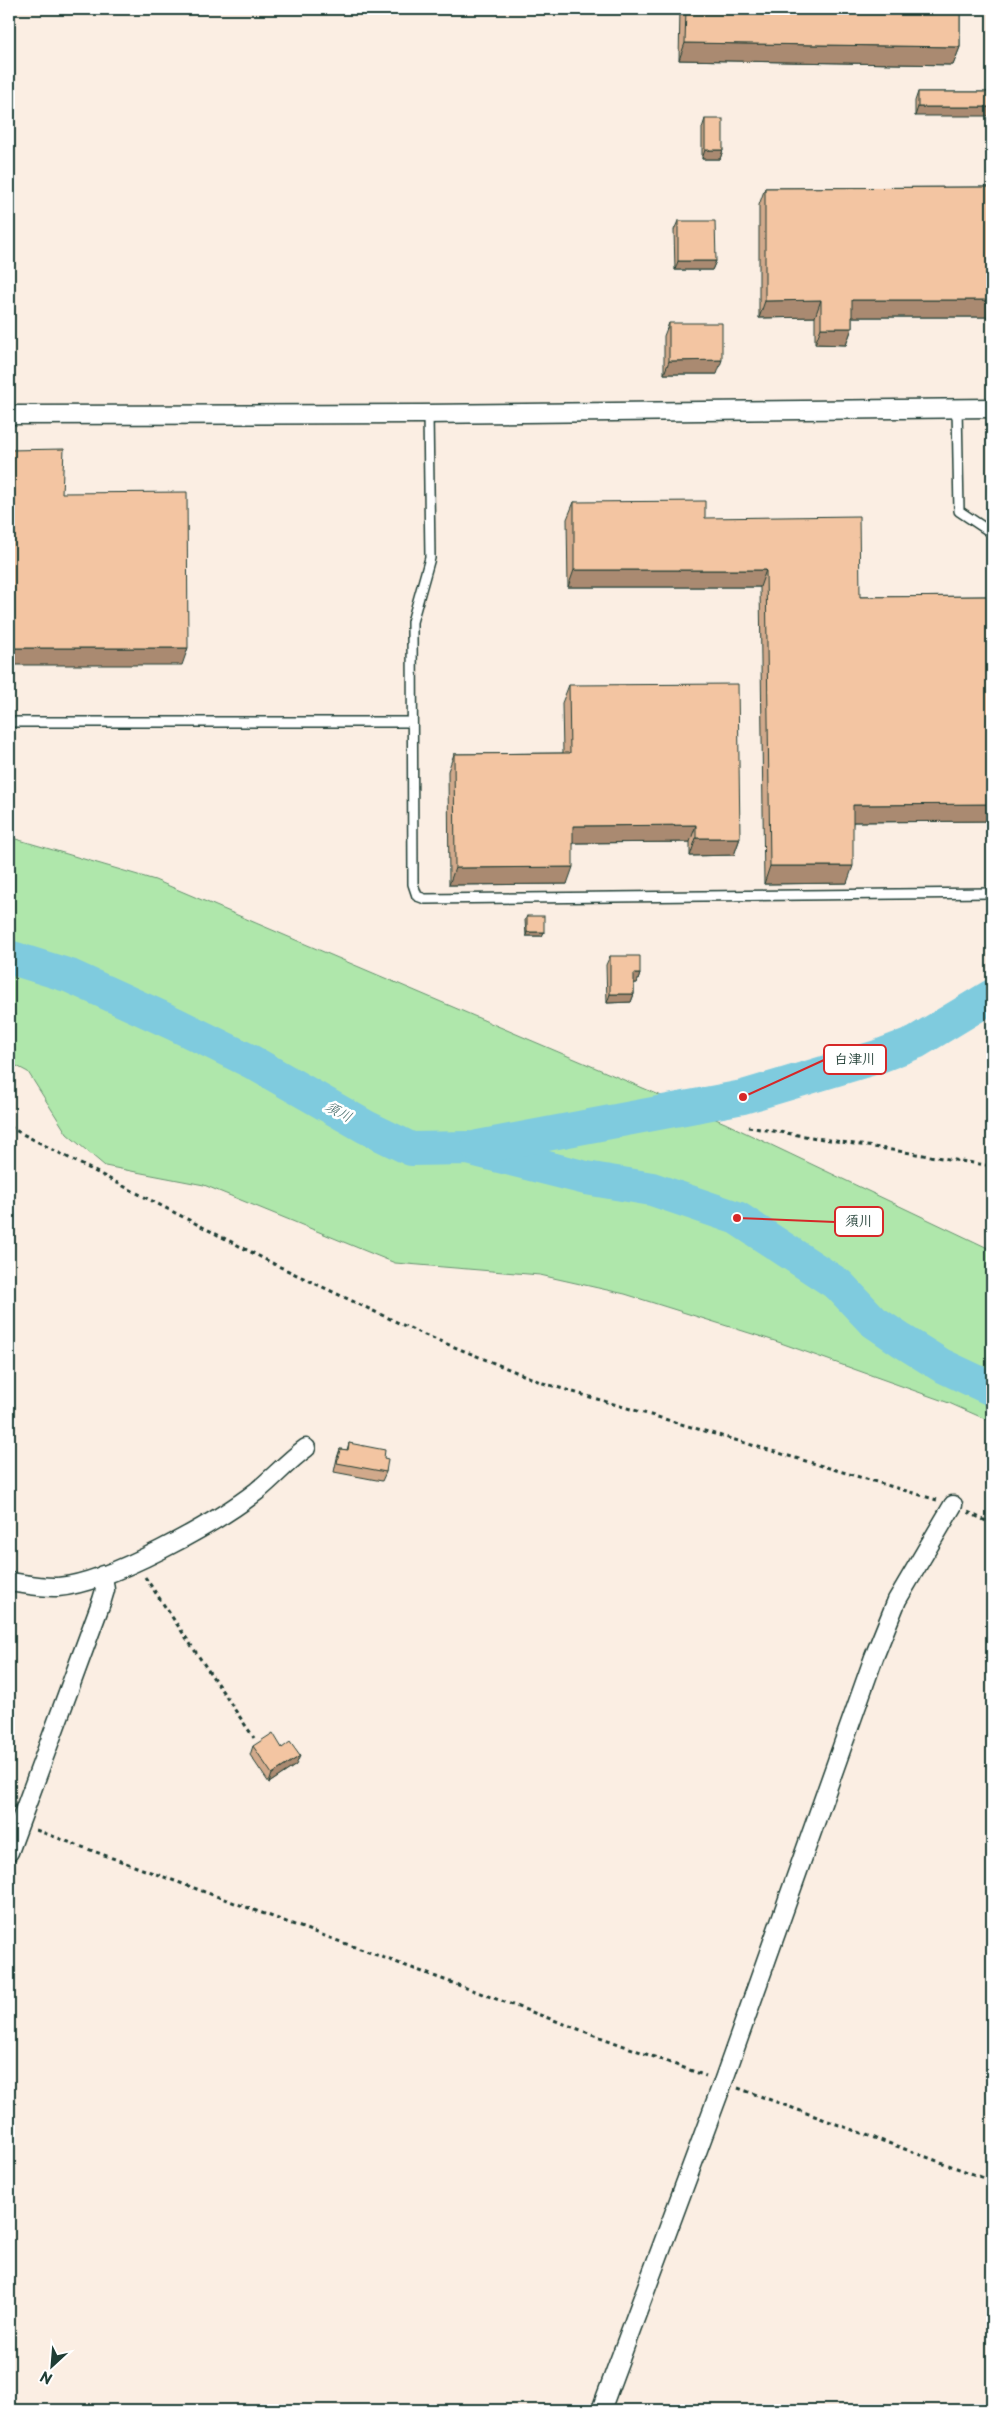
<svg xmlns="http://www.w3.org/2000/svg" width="1001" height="2419" font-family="'Playpen Sans','Klee One',sans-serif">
	<rect width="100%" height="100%" fill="#fbeee3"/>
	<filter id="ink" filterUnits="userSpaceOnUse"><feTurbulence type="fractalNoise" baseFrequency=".02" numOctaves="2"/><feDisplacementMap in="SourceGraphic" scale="10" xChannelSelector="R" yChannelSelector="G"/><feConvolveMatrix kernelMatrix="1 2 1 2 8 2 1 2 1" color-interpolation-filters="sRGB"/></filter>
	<g filter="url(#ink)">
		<polygon fill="#afe7ab" stroke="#679270" points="9,837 155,880 725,1123 992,1250 992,1422 949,1403 778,1342 625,1294 540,1275 395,1263 204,1185 105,1166 67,1134 28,1072 9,1062"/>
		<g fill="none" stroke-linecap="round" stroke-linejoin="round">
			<g stroke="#7fcbde" stroke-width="34">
				<polyline points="9,957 70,976 175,1024 252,1062 366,1127 411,1149 468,1148 586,1178 652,1189 737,1218 839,1285 873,1321 901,1340 941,1365 992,1389"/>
				<polyline points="478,1147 743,1097 877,1057 916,1042 992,996"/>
			</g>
			<defs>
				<g id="lane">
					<polyline points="957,408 959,511 992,533"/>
					<polyline points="428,414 430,558 412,622 413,884 417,896 425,899 992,893"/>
					<polyline points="9,722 412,722"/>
				</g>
				<g id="street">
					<polyline points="9,415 422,414 992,408"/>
					<path d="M9,1582c16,2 33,6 49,5 51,-4 158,-64 199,-96 17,-14 31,-30 49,-43"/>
					<polyline points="9,1852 102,1600 105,1590 103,1575"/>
					<polyline points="601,2410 723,2082 874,1657 897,1600 953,1505"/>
				</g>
			</defs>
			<use href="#lane" stroke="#1f3d34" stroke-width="12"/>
			<use href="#street" stroke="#1f3d34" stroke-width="21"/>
			<g stroke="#1f3d34" stroke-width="3" stroke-dasharray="4 4" stroke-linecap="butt">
				<polyline points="9,1127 278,1266 420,1333 543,1383 937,1500"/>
				<polyline points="748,1127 992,1166"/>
				<polyline points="968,1512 992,1524"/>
				<polyline points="145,1577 254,1738"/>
				<polyline points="36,1830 706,2076"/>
				<polyline points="738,2088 992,2181"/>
			</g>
			<use href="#lane" stroke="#fff" stroke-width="9"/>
			<use href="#street" stroke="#fff" stroke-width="18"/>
		</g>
		<g fill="#d1a98b" stroke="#1f3d34">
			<polygon points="680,9 960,9 960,47 953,65 679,60"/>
			<polygon points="918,92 992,92 915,116 915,101"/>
			<polygon points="705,119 723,150 720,159 702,159 702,128"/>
			<polygon points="992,187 992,317 852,317 852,328 846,345 815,344 815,317 759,318 759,205 765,188"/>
			<polygon points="678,221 716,261 712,270 675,270 674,230"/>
			<polygon points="669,323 717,374 664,374 664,336"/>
			<polygon points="574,502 705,518 860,597 992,596 992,821 853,822 847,883 764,884 760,587 568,587 567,519"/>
			<polygon points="569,685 740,838 734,855 690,856 690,842 573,843 567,884 449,885 448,771 454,754 563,753 562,703"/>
			<polygon points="527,916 544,932 542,936 526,936 525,920"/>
			<polygon points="610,956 640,974 637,983 634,983 634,994 631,1002 607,1003 606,965"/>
			<polygon points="349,1443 384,1458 386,1472 382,1481 334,1472 337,1458 340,1449 347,1450"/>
			<polygon points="253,1746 282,1748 296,1765 269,1783 250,1755"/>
		</g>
		<g fill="#aa8a71" stroke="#1f3d34">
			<polygon points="685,43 960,47 953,65 679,60"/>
			<polygon points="918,107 992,107 992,116 915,116"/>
			<polygon points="705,150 723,150 720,159 702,159"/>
			<polygon points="678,261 716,261 712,270 675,270"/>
			<polygon points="821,300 815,317 759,318 765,301"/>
			<polygon points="852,300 992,300 992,317 846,317"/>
			<polygon points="821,328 852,328 846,345 815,344"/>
			<polygon points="722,360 717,374 664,374 669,361"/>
			<polygon points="574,570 766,570 760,587 568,587"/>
			<polygon points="9,648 188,648 182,665 9,665"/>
			<polygon points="992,804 992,821 846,822 853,805"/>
			<polygon points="696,825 690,842 566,843 573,826"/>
			<polygon points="696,838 740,838 734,855 690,856"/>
			<polygon points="770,866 853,866 847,883 764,884"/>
			<polygon points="573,867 567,884 449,885 455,868"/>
			<polygon points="527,932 544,932 542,936 526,936"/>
			<polygon points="634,974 640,974 637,983 630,983"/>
			<polygon points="610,994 634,994 631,1002 607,1003"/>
			<polygon points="300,1756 296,1765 269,1783 272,1774"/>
		</g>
		<g fill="#f3c5a2" stroke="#1f3d34">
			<polygon points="686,9 960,9 960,47 685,43"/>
			<rect x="918" y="92" width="74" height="15"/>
			<rect x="705" y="119" width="18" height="31"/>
			<polygon points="992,187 992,300 852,300 852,328 821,328 821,300 765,301 765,188"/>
			<polygon points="678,221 715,221 716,261 678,261"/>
			<polygon points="669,323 722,323 722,360 669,361"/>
			<polygon points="64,449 62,493 187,492 188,648 9,648 9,450"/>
			<polygon points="705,501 705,518 859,516 860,597 992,596 992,804 853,805 853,866 770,866 766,570 574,570 574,502"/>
			<polygon points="738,684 740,838 696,838 696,825 573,826 573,867 455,868 454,754 570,753 569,685"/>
			<rect x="527" y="916" width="17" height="16"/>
			<polygon points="610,956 640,956 640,974 634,974 634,994 610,994"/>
			<polygon points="349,1443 385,1450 384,1458 388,1459 386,1472 337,1463 340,1449 348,1450"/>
			<polygon points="273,1733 282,1748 290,1742 300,1756 272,1774 253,1746"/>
		</g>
	</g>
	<g text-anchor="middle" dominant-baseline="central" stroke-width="5" stroke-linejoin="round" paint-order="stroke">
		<g font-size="14" font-style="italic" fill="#37605e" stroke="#fff">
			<text transform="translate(339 1111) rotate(28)">須川</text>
		</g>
	</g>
	<path fill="none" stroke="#d62828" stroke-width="2" d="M743 1097L824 1060M737 1218L835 1222"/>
	<g fill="#d62828" stroke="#fff" stroke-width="2">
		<circle cx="743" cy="1097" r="5"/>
		<circle cx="737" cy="1218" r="5"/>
	</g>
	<g fill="#fff" stroke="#d62828" stroke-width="2">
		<rect x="824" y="1045" width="62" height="29" rx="5"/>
		<rect x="835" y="1207" width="48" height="29" rx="5"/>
	</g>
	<g font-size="14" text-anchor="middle" font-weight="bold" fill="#1f3d34">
		<text x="855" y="1064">白津川</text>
		<text x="859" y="1226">須川</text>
	</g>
	<rect width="1001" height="2419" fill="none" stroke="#fff" stroke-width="30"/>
	<rect x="15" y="15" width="971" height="2389" fill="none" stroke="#1f3d34" stroke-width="2" filter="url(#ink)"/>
	<g transform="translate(52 2366) rotate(206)" stroke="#ffffff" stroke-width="4" paint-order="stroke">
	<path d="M0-4L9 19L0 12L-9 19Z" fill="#1f3d34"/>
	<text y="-8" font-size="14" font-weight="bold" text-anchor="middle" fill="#1f3d34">N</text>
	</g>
</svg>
